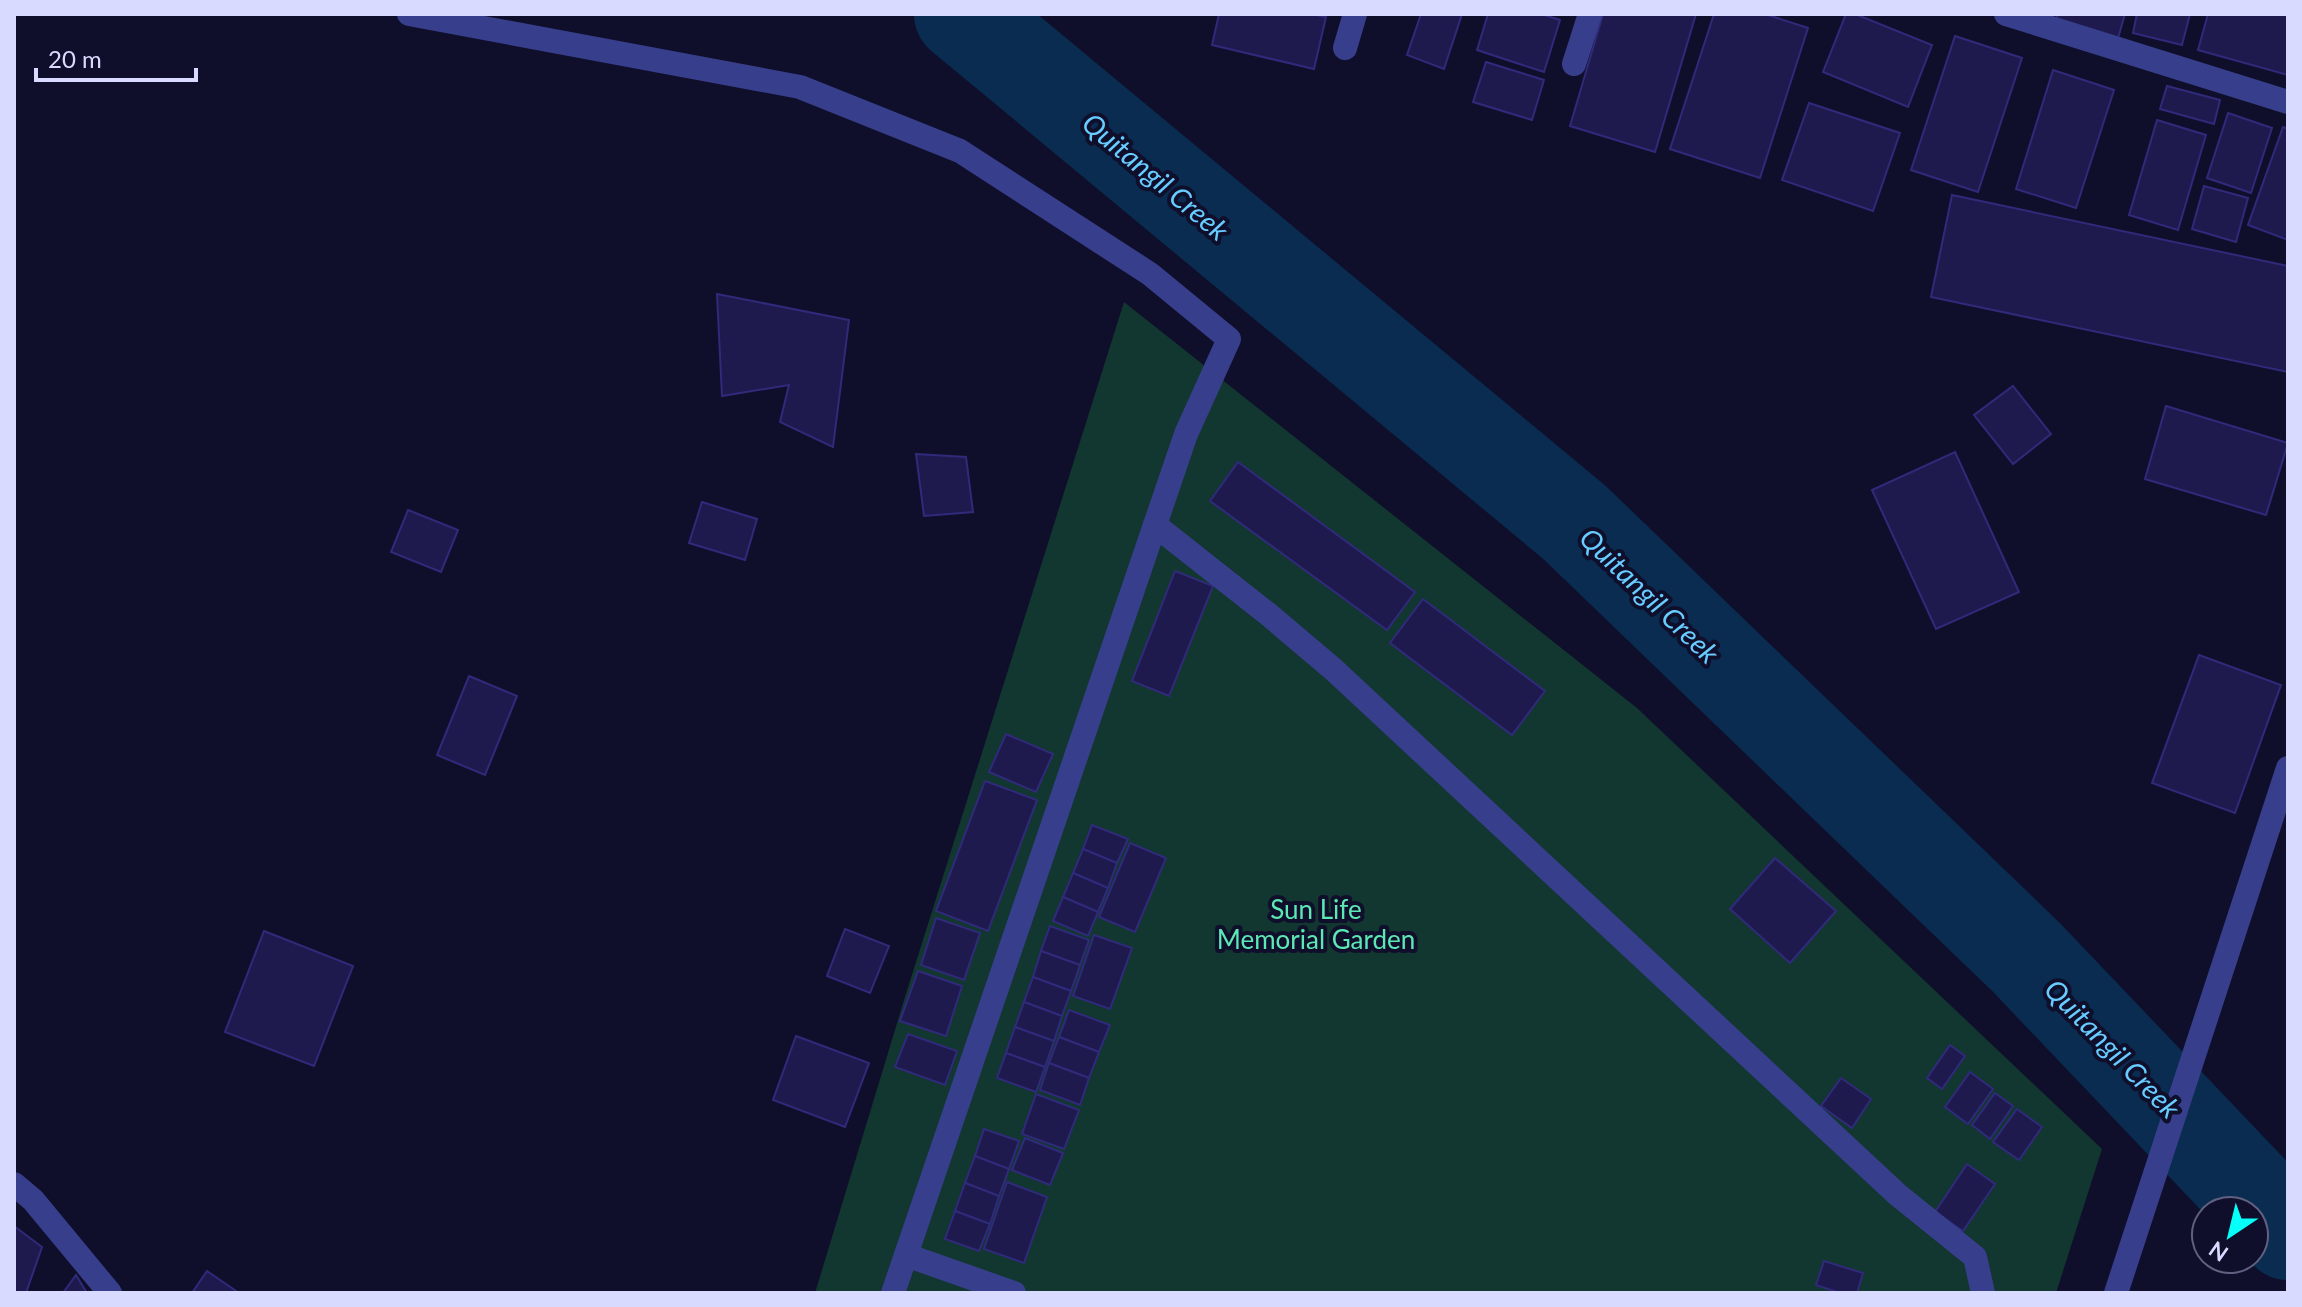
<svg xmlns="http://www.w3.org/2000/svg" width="2302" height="1307" font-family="Lato,sans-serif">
	<rect width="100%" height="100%" fill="#100f2b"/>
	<polygon fill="#123630" points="1124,302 1637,708 2102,1149 2056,1293 815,1293 905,997"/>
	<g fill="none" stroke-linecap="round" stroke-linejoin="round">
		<polyline stroke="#092c50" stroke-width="96" points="962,14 1574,522 2027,958 2288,1232"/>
	</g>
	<g fill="#1e1a4e" stroke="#302a7b" stroke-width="2">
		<polygon points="1219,14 1311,14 1326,17 1314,69 1212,45"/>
		<polygon points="1421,14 1462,14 1444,69 1407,55"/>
		<polygon points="1488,14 1541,14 1560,20 1544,72 1477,50"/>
		<polygon points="1603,14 1696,14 1655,152 1570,126"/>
		<polygon points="1714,14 1765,14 1808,28 1760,178 1670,149"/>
		<polygon points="1846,14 1855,14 1932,45 1908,107 1823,72"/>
		<polygon points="2058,14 2125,14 2118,38 2056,19"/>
		<polygon points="2137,14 2190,14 2182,45 2133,33"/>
		<polygon points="2208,14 2288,14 2288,75 2198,50"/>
		<polygon points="1955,36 2022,58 1978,192 1911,170"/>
		<polygon points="1486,62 1544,80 1532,120 1473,102"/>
		<polygon points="2053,70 2114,90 2076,208 2016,189"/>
		<polygon points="2167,86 2220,100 2214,124 2160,109"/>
		<polygon points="1809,103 1900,133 1873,211 1782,180"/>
		<polygon points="2228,113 2272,128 2251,193 2207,178"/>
		<polygon points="2157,120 2206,135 2178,230 2129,215"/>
		<polygon points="2283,127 2288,129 2288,240 2248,225"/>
		<polygon points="2204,186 2248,198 2236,242 2192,229"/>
		<polygon points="1952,195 2288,266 2288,372 1931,297"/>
		<polygon points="717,294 849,320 833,447 780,422 789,385 722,396"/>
		<polygon points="2013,386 2051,434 2013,464 1974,415"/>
		<polygon points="2166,406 2288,443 2266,515 2145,479"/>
		<polygon points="1955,452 2019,592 1936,629 1872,490"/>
		<polygon points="916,454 966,457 973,512 924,516"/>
		<polygon points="1238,462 1415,592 1387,630 1210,501"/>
		<polygon points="702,502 757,519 745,560 689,543"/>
		<polygon points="408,510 458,530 441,572 391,552"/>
		<polygon points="1175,571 1213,586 1169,696 1132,681"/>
		<polygon points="1423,599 1545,691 1512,735 1390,643"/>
		<polygon points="2199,655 2281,685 2235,813 2152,783"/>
		<polygon points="469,676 517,696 485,775 437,755"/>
		<polygon points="1006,734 1053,754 1036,792 989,772"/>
		<polygon points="985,781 1037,800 988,931 936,911"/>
		<polygon points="1092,825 1128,839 1117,863 1083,849"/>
		<polygon points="1130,843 1166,858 1135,932 1099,917"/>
		<polygon points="1083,849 1117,863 1108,888 1073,873"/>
		<polygon points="1775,858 1836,911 1790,963 1730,909"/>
		<polygon points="1073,873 1108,888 1098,912 1063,897"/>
		<polygon points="1063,897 1098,912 1088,936 1053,921"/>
		<polygon points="936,918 980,933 964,980 921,965"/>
		<polygon points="1050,926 1089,940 1080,965 1041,951"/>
		<polygon points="845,929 889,946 870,993 827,976"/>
		<polygon points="264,931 353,966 314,1066 225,1032"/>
		<polygon points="1094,935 1132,948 1110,1009 1073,996"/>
		<polygon points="1041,951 1080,965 1071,991 1033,977"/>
		<polygon points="918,971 962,986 946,1036 900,1021"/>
		<polygon points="1033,977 1071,991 1062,1016 1024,1002"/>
		<polygon points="1024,1002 1062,1016 1054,1041 1015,1027"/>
		<polygon points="1069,1010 1110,1025 1099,1052 1059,1037"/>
		<polygon points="1015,1027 1054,1041 1045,1067 1006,1053"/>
		<polygon points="908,1034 957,1051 945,1085 895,1067"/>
		<polygon points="796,1036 869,1063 845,1127 773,1100"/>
		<polygon points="1059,1037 1099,1052 1089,1078 1049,1063"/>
		<polygon points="1950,1045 1965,1056 1942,1089 1927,1078"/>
		<polygon points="1006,1053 1045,1067 1036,1092 997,1078"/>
		<polygon points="1049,1063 1089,1078 1080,1105 1040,1090"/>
		<polygon points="1970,1072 1993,1089 1968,1124 1945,1107"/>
		<polygon points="1841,1078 1871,1099 1852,1128 1821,1106"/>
		<polygon points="1995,1093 2013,1106 1990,1139 1972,1125"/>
		<polygon points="1036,1094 1079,1110 1064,1149 1022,1134"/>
		<polygon points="2017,1109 2042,1127 2019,1160 1993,1142"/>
		<polygon points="984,1129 1019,1141 1009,1169 975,1156"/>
		<polygon points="1025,1138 1063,1153 1050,1185 1012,1170"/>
		<polygon points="975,1156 1009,1169 999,1196 965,1183"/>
		<polygon points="1967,1164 1995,1184 1963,1231 1935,1212"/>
		<polygon points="1007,1182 1047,1197 1024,1263 984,1249"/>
		<polygon points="965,1183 999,1196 990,1224 955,1211"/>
		<polygon points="955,1211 990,1224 979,1251 945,1239"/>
		<polygon points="14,1226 42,1247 26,1293 14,1293"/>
		<polygon points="1824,1261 1863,1273 1857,1293 1840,1293 1816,1285"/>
		<polygon points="207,1271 239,1293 192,1293"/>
		<polygon points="76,1275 87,1293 63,1293"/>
	</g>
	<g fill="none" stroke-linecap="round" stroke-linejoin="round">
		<g stroke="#373f8d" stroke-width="24">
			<polyline points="409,14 800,87 960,151 1150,274 1229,339 1186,434 893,1293"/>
			<polyline points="2006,14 2288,102"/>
			<polyline points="1345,48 1355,14"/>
			<polyline points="1574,64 1590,14"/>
			<polyline points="1155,525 1268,614 1333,669 1898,1195 1975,1257 1983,1293"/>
			<polyline points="14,1184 33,1200 110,1293"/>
			<polyline points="906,1255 1014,1293"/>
			<polyline points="2116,1293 2288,768"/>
		</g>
	</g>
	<g text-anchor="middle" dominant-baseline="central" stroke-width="8" stroke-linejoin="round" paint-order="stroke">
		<g font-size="26" fill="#5ce8b4" stroke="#100f2b">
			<text x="1316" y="909">Sun Life<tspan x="1316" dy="30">Memorial Garden</tspan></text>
		</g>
		<g font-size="28" font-style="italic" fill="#67ccff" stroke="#100f2b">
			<text transform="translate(1156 176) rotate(40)">Quitangil Creek</text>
			<text transform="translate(1650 595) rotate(44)">Quitangil Creek</text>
			<text transform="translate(2113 1048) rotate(46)">Quitangil Creek</text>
		</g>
	</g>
	<rect width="2302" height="1307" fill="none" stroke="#d9daff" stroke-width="32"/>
	<g transform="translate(2230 1235) rotate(215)"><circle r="38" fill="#100f2b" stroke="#606080" stroke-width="2"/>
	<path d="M0-6L14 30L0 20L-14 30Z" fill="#05fff9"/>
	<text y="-12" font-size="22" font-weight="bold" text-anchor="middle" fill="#d9daff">N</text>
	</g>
	<path d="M36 68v12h160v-12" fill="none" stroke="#d9daff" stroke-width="4"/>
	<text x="48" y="68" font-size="24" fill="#d9daff" stroke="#100f2b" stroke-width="6" paint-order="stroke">20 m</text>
</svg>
